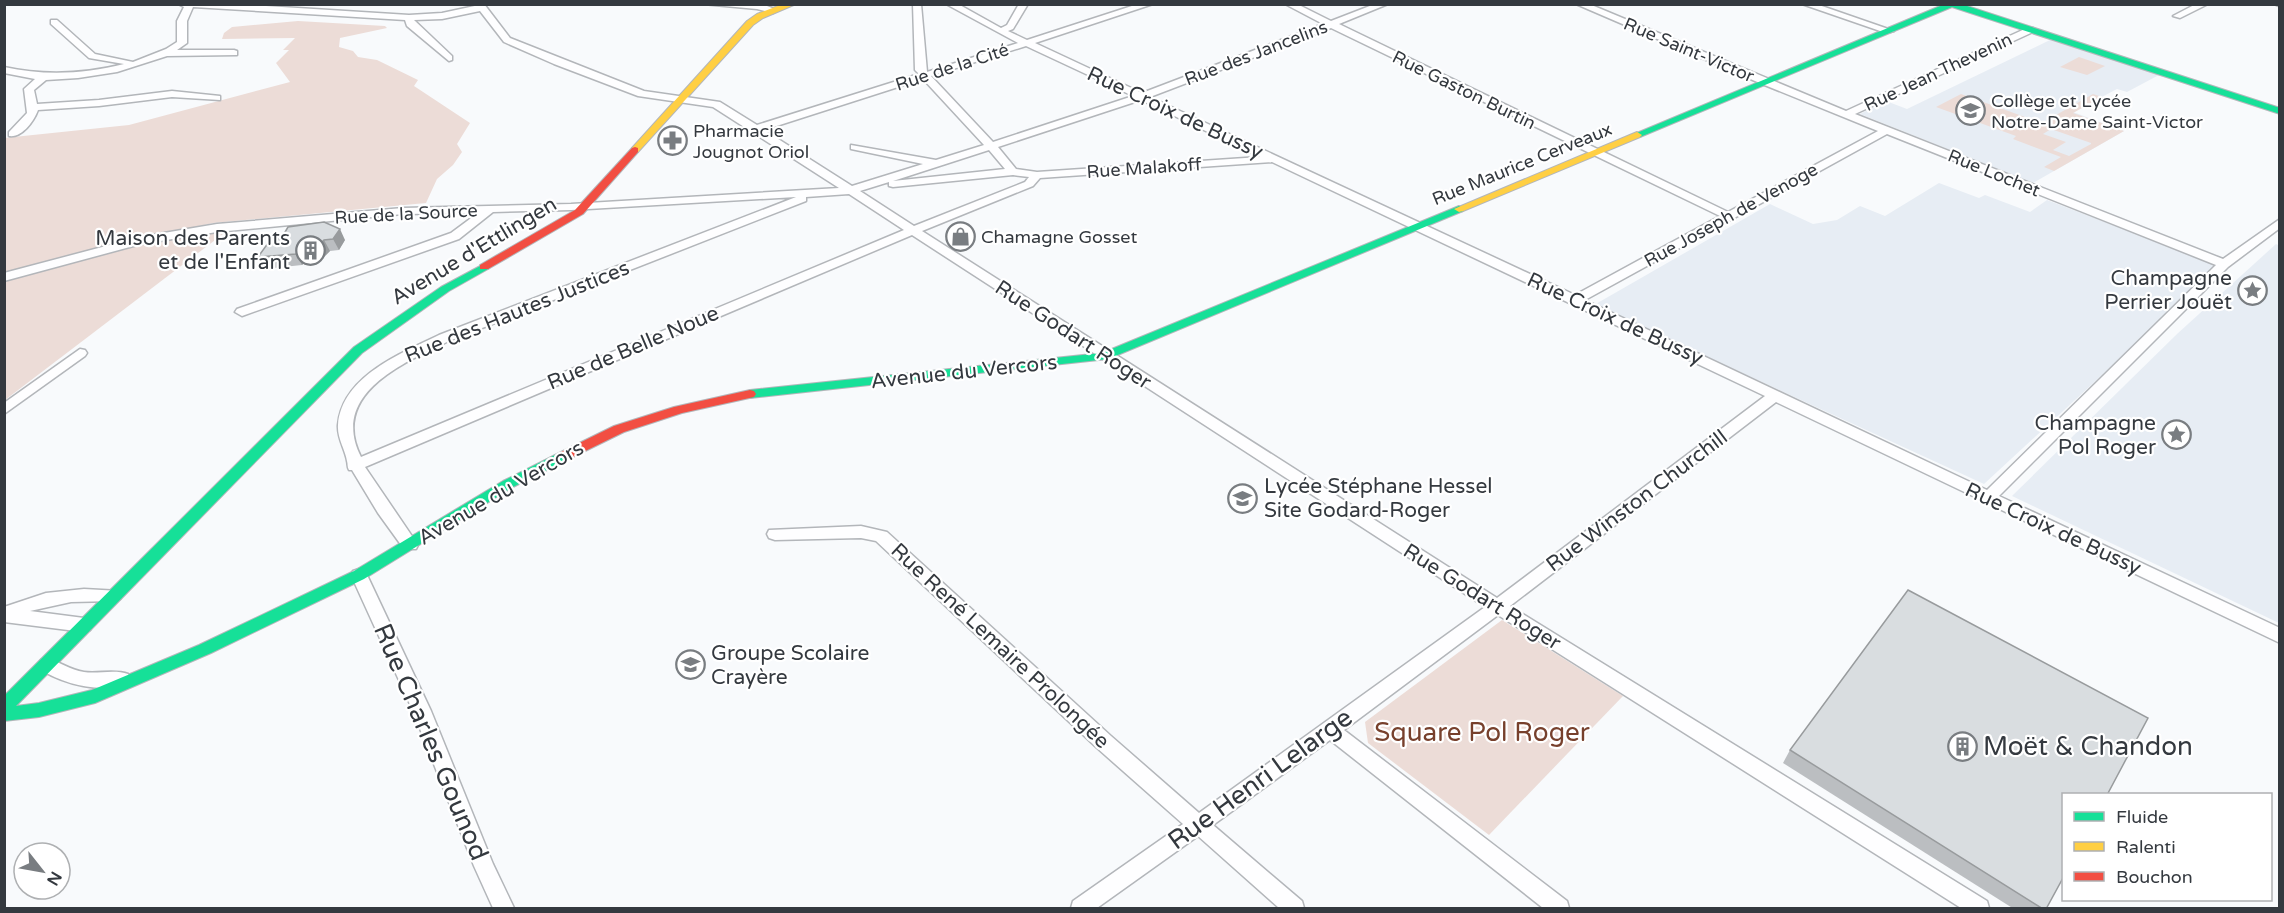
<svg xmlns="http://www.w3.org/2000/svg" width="2284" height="913" font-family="'Varela Round',sans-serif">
	<rect width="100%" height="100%" fill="#f8fafc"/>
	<g fill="#e7edf4">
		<polygon points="2050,40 2159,75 2127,92 2117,89 2073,112 2124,131 2033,183 1860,114 1886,101 1907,109"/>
		<polygon points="1939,183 1979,198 1985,195 2030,212 2047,200 2220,266 1984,484 1594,305 1770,204 1813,224 1837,220 1860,206 1885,216"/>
		<polygon points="2276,244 2280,246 2279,623 2012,496 2177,334"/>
	</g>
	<g fill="#ecdcd7" fill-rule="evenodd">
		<polygon points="298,21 385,26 387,28 340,38 339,47 353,51 358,57 377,60 418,80 414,86 470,123 457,144 462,152 453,165 437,179 426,203 213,223 125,242 5,275 4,138 129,125 290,82 276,63 289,50 283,50 295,38 222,39 224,33 232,27"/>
		<polygon points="2079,57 2105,66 2087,75 2060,67"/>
		<path d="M1961,94l81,29 51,-29 9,3 -29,16 51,18 -70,40 -10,-4 17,-10 -48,-18 3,-3 -80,-29zM2051,129l40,14v1l-22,12 -16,-6 13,-8 -23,-8z"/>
		<polygon points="185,234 223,234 5,400 5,280"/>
		<polygon points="1502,620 1623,696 1489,835 1368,743 1365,722"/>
	</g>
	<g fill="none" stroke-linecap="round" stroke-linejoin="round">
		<defs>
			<g id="street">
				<path d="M178,4h55l176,11 33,-2 42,-9 26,34 134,53 76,11 37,23 162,-51 -4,-4 -2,-66h8l6,68 91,-29 -72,-39h12l43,24 6,-3 12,-21h9l-15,25 -5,2 19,9 111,-36h15l-118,39 107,50 181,-69 -38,-20h12l34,17 44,-17h13l-49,20 389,188 150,-81 -116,-47 -186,-80h13l257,107 181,-83h6v4l-178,82 368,145 57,-40v9l-52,39 -229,229 281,132v15l-291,-139 -8,-1 -2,-4 -203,-97 -266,204 477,295 2,7h-28l-463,-293 -154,115 223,171 2,7h-26l-213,-168 -117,85 89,76 2,7h-25l-81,-72 -101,72h-26l2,-7 110,-77 -86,-76 -221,-207 -15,-3 -86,2 -6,-2 -2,-4 2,-4 92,-4 26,6 224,204 88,77 286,-206 -573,-372 -547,232 53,78 -2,4h-12l-26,-36 -26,-43h-3c-2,-3 -1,-6 -2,-9 -2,-12 -10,-23 -9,-36 4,-49 64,-72 101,-90l357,-138 -225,13 -78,2 -34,27 -217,77 -7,-4 2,-3 214,-76 27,-20 -75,1 -186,18 -76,12 -137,37v-8l136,-36 77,-13 186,-16 168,-4 268,-16 -126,-81 -75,-11 -84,-32 -50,-22 -24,-31 -38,8 -28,1 38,36v4l-3,1 -42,-35 -2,-6 -212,-13 -6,14v22l-10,7h57l3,1v4l-70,1 -50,16 -39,6 -32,2 -12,10 3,14 62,-4 73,-9 48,5v4l-48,-3 -73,9 -61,4c-4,11 -16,28 -29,26v-4l18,-19 -3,-24 11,-10 -31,-6v-6c41,9 80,7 120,-3l-35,-6 -38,-34v-4h6l38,34 38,8 33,-13 11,-7v-21l7,-14zM1331,28l389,188 -145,79 -425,-198zM1026,46l107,50 -140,46 -62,-66zM923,79l61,66 -48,15 -85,-15v4l72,15 -71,22 -88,-56zM1141,100l119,57 -223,15 -21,-3 -18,-22zM1887,134l329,131 -229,225 -402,-190zM989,150l16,19 -112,12zM1272,162l493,234 -268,202 -575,-367 111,-45 7,-8zM1013,175l16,2 -4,5 -111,44 -54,-35 29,-9v4l4,1zM849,194l55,36 -543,227c-32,-63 42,-94 88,-116l357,-140v-4z"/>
				<polygon points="703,4 762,4 777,10 773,13 757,9"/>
				<polygon points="1802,4 1816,4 1894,31 1886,33"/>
				<polygon points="2196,4 2208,4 2180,18 2173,16"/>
				<polygon points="80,349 85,350 87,353 85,356 4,414 4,403"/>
				<polygon points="359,569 365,571 367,575 431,711 493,864 514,908 493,908 474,866 413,711 351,575 353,571"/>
				<polygon points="84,589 120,591 122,595 120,599 114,601 71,602 30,611 84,618 90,620 93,625 90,630 84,632 4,622 4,607 46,593"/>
				<path d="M47,658c13,4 23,12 37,14 14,2 31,-3 44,2l3,5 -3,5c-28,9 -62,1 -87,-14l-3,-5 3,-5z"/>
			</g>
			<g id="fast">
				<polygon points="1945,4 1961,4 2280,108 2280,114 1952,7 1640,137 1632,135"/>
				<polygon points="2273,4 2280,4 2280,7"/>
				<polygon points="1459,206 1464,209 1463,211 1108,359 750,398 744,394 750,390 1102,353"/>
				<polygon points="484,264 490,267 488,269 449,291 362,353 16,706 39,703 92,690 199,645 354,571 503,481 561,452 571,452 573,455 571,458 513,487 364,579 211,653 95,703 39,717 4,721 4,696 354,347 441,287"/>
			</g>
			<g id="slow">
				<polygon points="783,4 796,4 763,18 753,25 638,152 632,152 632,148 747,21 757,14"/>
				<polygon points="1637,132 1642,135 1640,137 1463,211 1459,212 1454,209"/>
			</g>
			<g id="jam">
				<polygon points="635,147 638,148 638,152 583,214 488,269 480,269 480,265 575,210 632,148"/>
				<polygon points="750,390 754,391 756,394 754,397 682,413 624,432 571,458 561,458 559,455 561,452 614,426 674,407"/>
			</g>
		</defs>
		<use href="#street" stroke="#b3b6ba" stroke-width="3"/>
		<use href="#fast" stroke="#b3b6ba" stroke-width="2"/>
		<use href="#slow" stroke="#b3b6ba" stroke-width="2"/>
		<use href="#jam" stroke="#b3b6ba" stroke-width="2"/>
		<use href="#street" fill="#fefeff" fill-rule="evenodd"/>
		<use href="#fast" fill="#16e098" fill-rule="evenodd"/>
		<use href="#slow" fill="#ffcf43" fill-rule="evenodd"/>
		<use href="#jam" fill="#f24e42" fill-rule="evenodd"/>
	</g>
	<g fill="#bbbec1">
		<polygon points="288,227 345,240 339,250 330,251 324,257 309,258 302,265 264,269 258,257 281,239"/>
		<polygon points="1790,750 2046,909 2014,909 1783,763"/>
	</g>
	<g fill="#989b9d">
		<polygon points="340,229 345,240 339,250 333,239"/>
		<polygon points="324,240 330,251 324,257 318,246"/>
		<polygon points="303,247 309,258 302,265 296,254"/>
	</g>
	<g fill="#d9dde0" stroke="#989b9d" stroke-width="1.5">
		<polygon points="324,222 340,229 333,239 324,240 318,246 303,247 296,254 258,257 271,239 281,239 288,227"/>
		<polygon points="1908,590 2148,718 2107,795 2064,795 2064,876 2046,909 2043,909 1790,750"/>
	</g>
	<defs>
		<symbol id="school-ring" viewBox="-11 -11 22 22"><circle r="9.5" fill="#fff" stroke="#797d81" stroke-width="1.5"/><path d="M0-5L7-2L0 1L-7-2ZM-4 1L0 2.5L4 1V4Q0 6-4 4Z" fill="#797d81"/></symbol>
		<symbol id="pharmacy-ring" viewBox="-11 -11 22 22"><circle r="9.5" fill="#fff" stroke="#797d81" stroke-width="1.5"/><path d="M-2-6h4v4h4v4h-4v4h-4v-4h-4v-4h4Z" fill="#797d81"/></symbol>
		<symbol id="shop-ring" viewBox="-11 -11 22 22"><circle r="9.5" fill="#fff" stroke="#797d81" stroke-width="1.5"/><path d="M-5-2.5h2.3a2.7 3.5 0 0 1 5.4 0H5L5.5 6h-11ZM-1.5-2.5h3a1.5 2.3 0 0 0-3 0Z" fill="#797d81"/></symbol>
		<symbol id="building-ring" viewBox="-11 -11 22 22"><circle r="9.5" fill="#fff" stroke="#797d81" stroke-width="1.5"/><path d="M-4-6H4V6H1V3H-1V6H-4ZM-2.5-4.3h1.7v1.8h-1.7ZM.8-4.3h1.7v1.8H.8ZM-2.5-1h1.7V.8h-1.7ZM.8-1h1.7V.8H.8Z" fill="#797d81"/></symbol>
		<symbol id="sight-ring" viewBox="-11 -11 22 22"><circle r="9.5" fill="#fff" stroke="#797d81" stroke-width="1.5"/><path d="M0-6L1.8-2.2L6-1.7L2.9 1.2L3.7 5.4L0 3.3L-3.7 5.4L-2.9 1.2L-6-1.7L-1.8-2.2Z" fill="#797d81"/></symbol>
	</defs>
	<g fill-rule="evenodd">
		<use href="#school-ring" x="1954" y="94" width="33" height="33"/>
		<use href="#pharmacy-ring" x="656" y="124" width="33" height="33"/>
		<use href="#shop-ring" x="944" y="220" width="33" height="33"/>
		<use href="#building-ring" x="294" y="234" width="33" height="33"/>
		<use href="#sight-ring" x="2236" y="274" width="33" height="33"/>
		<use href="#sight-ring" x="2160" y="418" width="33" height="33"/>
		<use href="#school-ring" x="1226" y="482" width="33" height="33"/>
		<use href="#school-ring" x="674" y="648" width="33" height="33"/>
		<use href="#building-ring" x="1946" y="730" width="33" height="33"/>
	</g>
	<g text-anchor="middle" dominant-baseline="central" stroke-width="4.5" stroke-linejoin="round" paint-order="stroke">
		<g font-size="18" fill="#34393f" stroke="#fff">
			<text transform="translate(1689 50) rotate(23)">Rue Saint-Victor</text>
			<text transform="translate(1256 53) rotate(-21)">Rue des Jancelins</text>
			<text transform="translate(952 67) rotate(-18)">Rue de la Cité</text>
			<text transform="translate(1938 72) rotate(-25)">Rue Jean Thevenin</text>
			<text transform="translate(1464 90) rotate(26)">Rue Gaston Burtin</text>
			<text transform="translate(1522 164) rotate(-22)">Rue Maurice Cerveaux</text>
			<text transform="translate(1144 168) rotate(-4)">Rue Malakoff</text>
			<text transform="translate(1994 173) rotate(22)">Rue Lochet</text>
			<text transform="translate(406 214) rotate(-3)">Rue de la Source</text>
			<text transform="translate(1731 215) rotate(-29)">Rue Joseph de Venoge</text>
		</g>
		<g font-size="18" fill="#34393f" stroke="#fff" text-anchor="start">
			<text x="1991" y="101">Collège et Lycée<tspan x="1991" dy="21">Notre-Dame Saint-Victor</tspan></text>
			<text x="693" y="131">Pharmacie<tspan x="693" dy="21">Jougnot Oriol</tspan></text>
			<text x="981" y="237">Chamagne Gosset</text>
		</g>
		<g font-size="21" fill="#34393f" stroke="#fff">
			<text transform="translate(1175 113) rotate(25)">Rue Croix de Bussy</text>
			<text transform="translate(474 251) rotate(-31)">Avenue d'Ettlingen</text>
			<text transform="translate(517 312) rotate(-22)">Rue des Hautes Justices</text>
			<text transform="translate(1615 319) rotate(25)">Rue Croix de Bussy</text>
			<text transform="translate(1073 335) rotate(33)">Rue Godart Roger</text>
			<text transform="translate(633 348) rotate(-23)">Rue de Belle Noue</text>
			<text transform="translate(964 372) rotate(-6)">Avenue du Vercors</text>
			<text transform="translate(501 493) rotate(-30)">Avenue du Vercors</text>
			<text transform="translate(1637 501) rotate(-37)">Rue Winston Churchill</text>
			<text transform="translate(2053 529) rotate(25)">Rue Croix de Bussy</text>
			<text transform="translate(1482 597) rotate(32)">Rue Godart Roger</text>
			<text transform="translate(1000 646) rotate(43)">Rue René Lemaire Prolongée</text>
		</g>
		<g font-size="21" fill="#34393f" stroke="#fff" text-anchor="end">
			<text x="290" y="238">Maison des Parents<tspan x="290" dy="24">et de l'Enfant</tspan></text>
			<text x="2232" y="278">Champagne<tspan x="2232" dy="24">Perrier Jouët</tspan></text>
			<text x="2156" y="423">Champagne<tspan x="2156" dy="24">Pol Roger</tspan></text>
			<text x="1264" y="486" text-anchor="start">Lycée Stéphane Hessel<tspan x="1264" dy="24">Site Godard-Roger</tspan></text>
			<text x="711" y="653" text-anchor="start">Groupe Scolaire<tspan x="711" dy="24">Crayère</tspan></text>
		</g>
		<g font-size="26" fill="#77402c" stroke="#fff">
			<text x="1482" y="732">Square Pol Roger</text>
		</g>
		<g font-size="26" fill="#34393f" stroke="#fff">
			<text transform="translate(431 742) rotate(67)">Rue Charles Gounod</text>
			<text transform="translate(1260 779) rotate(-36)">Rue Henri Lelarge</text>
		</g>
		<g font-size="26" fill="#34393f" stroke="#fff" text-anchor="start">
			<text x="1983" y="746">Moёt &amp; Chandon</text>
		</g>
	</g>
	<rect width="2284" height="913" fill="none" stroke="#34393f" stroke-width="12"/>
	<rect x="2062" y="793" width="210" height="108" fill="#ffffff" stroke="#aeb0b2" stroke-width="1.5"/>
	<rect x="2074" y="812" width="30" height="9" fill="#16e098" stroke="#aeb0b2" stroke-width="1.5"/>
	<text x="2116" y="823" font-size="18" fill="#34393f">Fluide</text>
	<rect x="2074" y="842" width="30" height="9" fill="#ffcf43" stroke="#aeb0b2" stroke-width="1.5"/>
	<text x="2116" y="853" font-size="18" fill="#34393f">Ralenti</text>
	<rect x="2074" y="872" width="30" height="9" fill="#f24e42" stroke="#aeb0b2" stroke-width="1.5"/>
	<text x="2116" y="883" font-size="18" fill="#34393f">Bouchon</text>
	<g transform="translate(42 871) rotate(121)"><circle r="28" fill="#ffffff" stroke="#aeb0b2" stroke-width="1.5"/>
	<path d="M0-4.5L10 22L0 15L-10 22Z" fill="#797d81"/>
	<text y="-9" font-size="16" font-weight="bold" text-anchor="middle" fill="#34393f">N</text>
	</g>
</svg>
